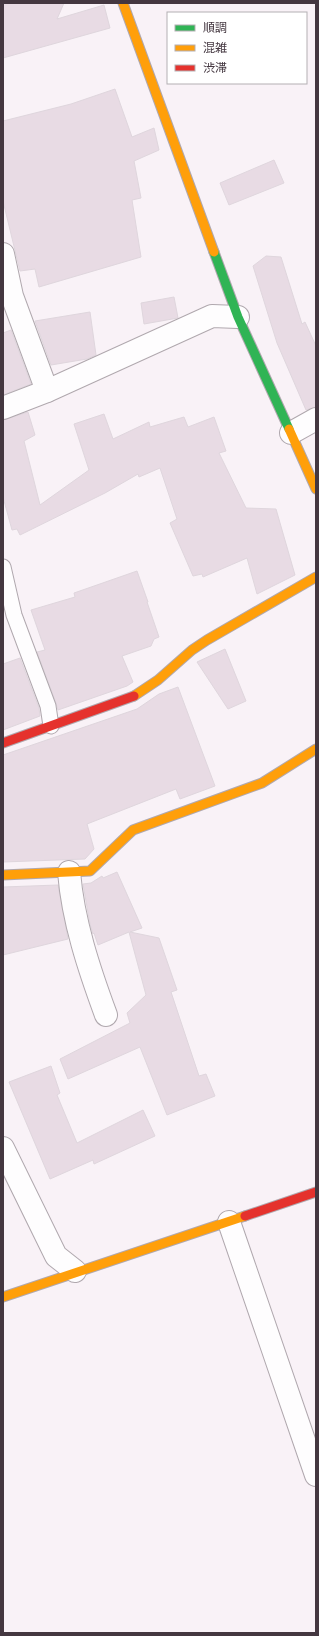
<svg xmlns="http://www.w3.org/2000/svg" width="319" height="1636" font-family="Jost,'Noto Sans JP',sans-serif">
	<rect width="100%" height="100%" fill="#f9f2f7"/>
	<g fill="#e8dbe4" stroke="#dfd6dd">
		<polygon points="3,3 64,3 57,19 104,5 110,28 3,58"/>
		<polygon points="115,89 132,137 154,128 159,150 134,161 141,198 132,200 141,257 39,287 35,269 20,271 3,201 3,121 71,104"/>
		<polygon points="274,160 284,183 229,205 220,183"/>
		<polygon points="266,256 281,257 302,324 305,322 316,346 316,407 306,410 277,343 253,266"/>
		<polygon points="174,297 178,318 144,324 141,303"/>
		<polygon points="90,312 96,355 87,359 51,365 35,321"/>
		<polygon points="11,330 31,384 3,395 3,333"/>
		<polygon points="28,412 35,435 24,441 40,505 89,470 74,424 104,414 113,439 149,422 150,427 184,417 188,427 214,417 226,451 219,453 246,508 276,509 295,575 257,594 247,558 203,577 202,574 193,576 170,523 177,519 160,468 139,477 138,474 105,493 20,535 17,529 12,530 3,497 3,420"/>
		<polygon points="137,571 148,602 147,602 159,637 154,639 151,646 122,656 133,682 127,686 58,710 56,703 37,652 45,650 31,610 75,597 74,593"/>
		<polygon points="225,649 246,701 228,709 197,662"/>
		<polygon points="20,658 39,708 40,716 3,730 3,664"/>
		<polygon points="178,687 215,786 180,799 176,789 87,824 94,849 85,859 3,862 3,755 137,709 159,694"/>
		<polygon points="117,872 142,928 130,932 159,938 177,990 171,992 199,1076 206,1074 215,1096 167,1115 140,1047 68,1079 60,1059 130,1023 127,1013 146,995 129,932 98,945 94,933 93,934 90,924 83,884 91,883 102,876 103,878"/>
		<polygon points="58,885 68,939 3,955 3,887"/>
		<polygon points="51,1066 60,1093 57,1095 77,1143 143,1110 155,1136 94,1164 93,1160 50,1179 9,1082"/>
	</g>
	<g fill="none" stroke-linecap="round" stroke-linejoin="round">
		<defs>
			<polyline id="lane" points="3,567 14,615 48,706 51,726"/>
			<g id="street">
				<polyline points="3,254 12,296 47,391"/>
				<polyline points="3,408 47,391 212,316 238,317"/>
				<polyline points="291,433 316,419"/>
				<path d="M69,872c4,49 20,97 37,143"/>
				<polyline points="3,1148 56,1256 75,1271"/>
				<polyline points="229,1222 316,1475"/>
			</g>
			<polyline id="fast" points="214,252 238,317 289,429"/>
			<g id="slow">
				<polyline points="123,3 214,252"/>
				<polyline points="289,429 316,489"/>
				<polyline points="134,696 158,680 192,650 207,640 316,577"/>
				<polyline points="3,875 90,871 133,830 262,783 316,749"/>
				<polyline points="3,1297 245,1216"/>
			</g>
			<g id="jam">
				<polyline points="3,743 134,696"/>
				<polyline points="245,1216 316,1192"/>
			</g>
		</defs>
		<use href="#lane" stroke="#b0a8ae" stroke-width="17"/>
		<use href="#street" stroke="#b0a8ae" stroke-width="24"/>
		<use href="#fast" stroke="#b0a8ae" stroke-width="11"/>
		<use href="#slow" stroke="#b0a8ae" stroke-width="11"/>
		<use href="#jam" stroke="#b0a8ae" stroke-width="11"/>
		<use href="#lane" stroke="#fefdfe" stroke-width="15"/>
		<use href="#street" stroke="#fefdfe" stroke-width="22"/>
		<use href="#fast" stroke="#30b455" stroke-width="9"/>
		<use href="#slow" stroke="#ff9f0a" stroke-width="9"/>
		<use href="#jam" stroke="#e5322d" stroke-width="9"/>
	</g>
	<rect width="319" height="1636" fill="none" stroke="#443740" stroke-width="8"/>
	<rect x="167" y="12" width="140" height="72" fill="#ffffff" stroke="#b4afb3"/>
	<rect x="175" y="25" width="20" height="6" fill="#30b455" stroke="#b4afb3"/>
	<text x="203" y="32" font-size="12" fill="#443740">順調</text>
	<rect x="175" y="45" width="20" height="6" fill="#ff9f0a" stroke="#b4afb3"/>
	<text x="203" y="52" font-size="12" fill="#443740">混雑</text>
	<rect x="175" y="65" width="20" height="6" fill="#e5322d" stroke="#b4afb3"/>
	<text x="203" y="72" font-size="12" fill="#443740">渋滞</text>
</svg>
